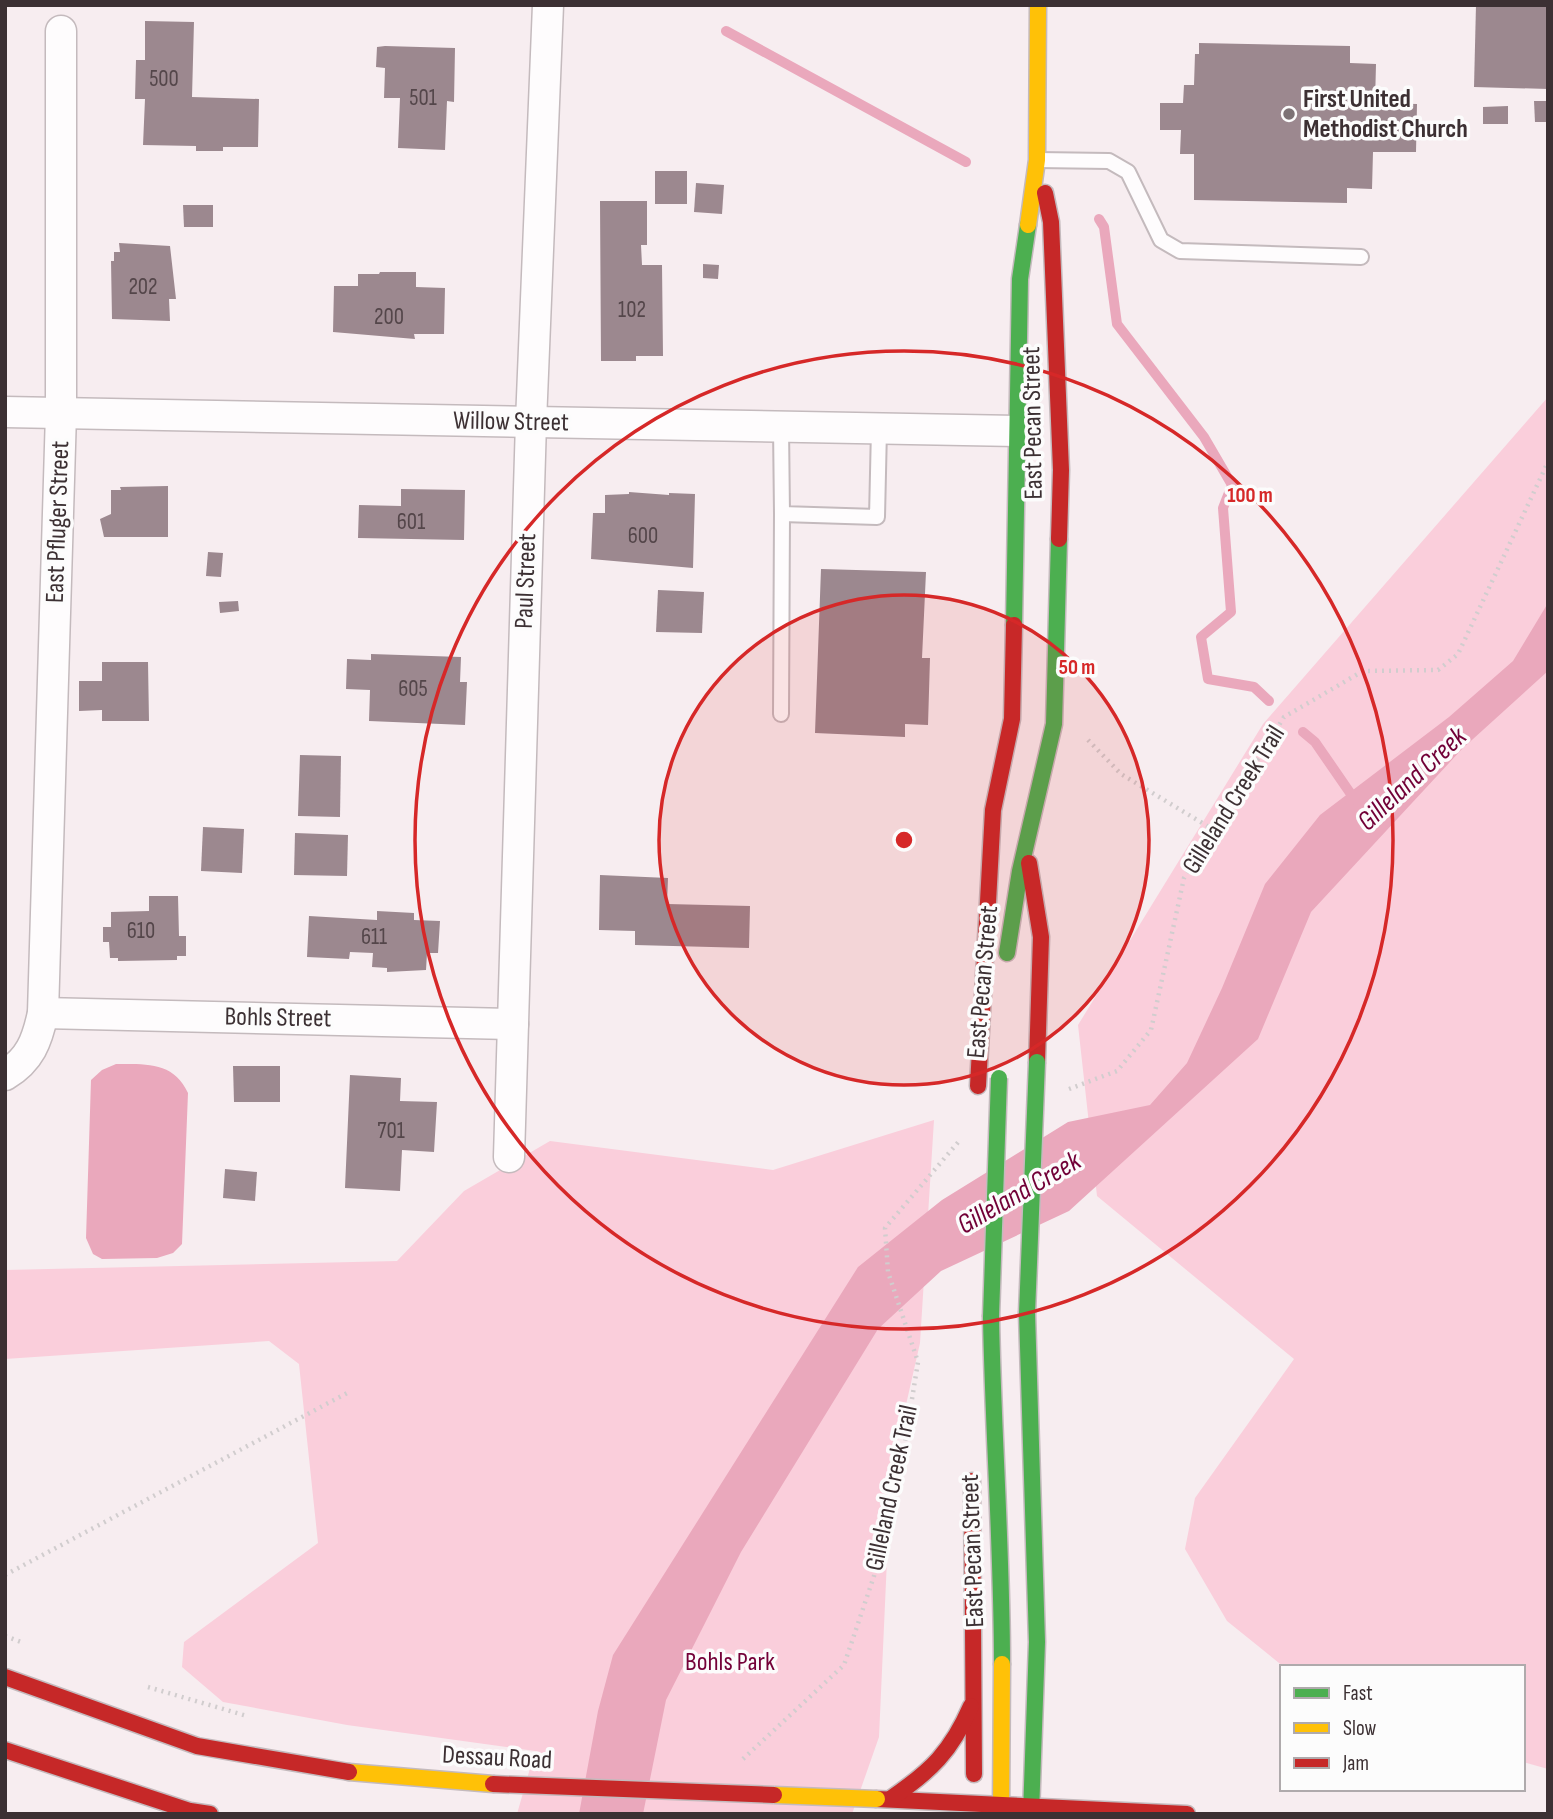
<svg xmlns="http://www.w3.org/2000/svg" width="1553" height="1819" font-family="'Sofia Sans Condensed',sans-serif">
	<rect width="100%" height="100%" fill="#f7edf0"/>
	<g fill="#facedb">
		<polygon points="1548,397 1548,1769 1523,1762 1523,1667 1284,1667 1227,1621 1185,1549 1195,1498 1294,1359 1097,1196 1078,1025 1263,724"/>
		<polygon points="934,1120 920,1343 891,1471 879,1737 852,1814 517,1814 535,1751 347,1725 223,1702 182,1667 184,1642 318,1543 299,1364 269,1341 5,1359 5,1270 397,1261 464,1191 550,1141 773,1170"/>
	</g>
	<g fill="#eaa8bc">
		<polygon points="1548,603 1548,671 1462,749 1311,912 1258,1039 1069,1211 941,1271 878,1329 741,1552 666,1700 643,1814 579,1814 598,1711 613,1655 858,1267 942,1200 1068,1122 1150,1105 1187,1063 1222,988 1265,884 1320,815 1449,717 1513,661"/>
		<path d="M116,1064c31,0 58,-2 72,29l-6,151 -9,9 -16,5 -55,1 -9,-5 -7,-16 5,-158 11,-10z"/>
	</g>
	<g fill="none" stroke-linecap="round" stroke-linejoin="round">
		<g stroke="#eaa8bc" stroke-width="10">
			<polyline points="726,31 966,162"/>
			<polyline points="1099,219 1104,227 1117,324 1204,437 1232,485 1223,508 1231,612 1201,637 1208,679 1254,687 1269,701"/>
			<polyline points="1303,732 1315,742 1355,800"/>
		</g>
	</g>
	<g fill="#9c888f">
		<polygon points="1476,5 1548,5 1548,89 1474,87"/>
		<polygon points="145,21 194,22 192,97 259,99 258,147 223,147 223,151 196,151 196,146 143,145 145,99 135,99 136,60 145,60"/>
		<polygon points="1199,43 1350,46 1350,63 1376,64 1375,103 1417,104 1416,152 1373,152 1372,189 1347,188 1347,203 1194,200 1194,154 1180,154 1181,130 1160,130 1160,103 1183,103 1184,85 1194,85 1195,54 1199,54"/>
		<polygon points="385,46 455,48 454,102 447,101 445,150 398,148 400,98 384,98 385,68 376,67 377,47"/>
		<polygon points="1534,101 1548,101 1548,122 1535,122"/>
		<polygon points="1508,106 1508,124 1483,124 1483,107"/>
		<rect x="655" y="171" width="32" height="33"/>
		<polygon points="696,183 724,185 722,214 694,212"/>
		<polygon points="600,201 647,201 647,245 641,245 642,265 662,265 663,356 636,356 636,361 601,361"/>
		<polygon points="183,205 213,205 213,227 184,227"/>
		<polygon points="119,243 170,246 176,299 169,299 170,321 112,319 111,261 114,261 114,252 120,252"/>
		<polygon points="703,264 719,265 718,279 703,278"/>
		<polygon points="380,272 416,272 416,287 445,288 444,334 414,334 415,339 333,332 334,286 358,286 358,274 379,274"/>
		<polygon points="168,486 168,537 104,537 100,519 111,514 111,490 121,490 120,487"/>
		<polygon points="401,489 465,490 464,540 358,538 359,505 401,506"/>
		<polygon points="629,492 669,495 669,493 695,494 693,568 591,559 593,513 605,513 605,495 629,494"/>
		<polygon points="208,552 223,553 221,577 206,576"/>
		<polygon points="821,569 926,572 922,658 930,658 928,725 905,724 905,737 815,733"/>
		<polygon points="658,590 704,592 702,633 656,632"/>
		<polygon points="238,601 239,611 220,613 219,602"/>
		<polygon points="371,654 461,657 460,682 467,682 465,725 369,721 370,690 346,689 347,659 371,660"/>
		<polygon points="102,662 148,662 149,721 102,721 102,710 79,711 79,681 102,681"/>
		<polygon points="300,755 341,756 340,817 298,816"/>
		<polygon points="203,827 244,829 242,873 201,871"/>
		<polygon points="295,833 348,835 347,876 294,875"/>
		<polygon points="600,875 668,878 667,904 750,906 749,948 635,945 635,931 599,930"/>
		<polygon points="149,896 178,896 179,936 186,936 186,956 177,956 177,960 118,961 118,958 110,958 109,942 103,942 103,927 111,927 111,912 149,911"/>
		<polygon points="377,911 414,913 414,920 440,921 438,953 427,953 426,970 387,972 387,968 372,967 373,953 350,952 349,959 307,957 309,916 377,920"/>
		<polygon points="233,1066 280,1066 280,1102 234,1102"/>
		<polygon points="350,1075 401,1078 400,1101 437,1102 434,1152 402,1150 400,1191 345,1188"/>
		<polygon points="225,1169 257,1172 255,1201 223,1198"/>
	</g>
	<g fill="none" stroke-linecap="round" stroke-linejoin="round">
		<defs>
			<g id="lane">
				<polyline points="1038,160 1109,161 1128,172 1161,240 1180,251 1361,257"/>
				<polyline points="781,427 782,514 877,517 879,429"/>
				<polyline points="781,714 782,514"/>
			</g>
			<g id="street">
				<polyline points="5,412 1017,431"/>
				<polyline points="43,1013 513,1024"/>
				<path d="M5,1075c25,-15 32,-34 38,-62l18,-600v-382"/>
				<polyline points="509,1157 531,422 548,5"/>
			</g>
			<g id="fast">
				<polyline points="1014,625 1020,279 1028,225"/>
				<polyline points="1007,953 1020,871 1054,724 1059,539"/>
				<polyline points="1027,1313 1037,1642 1031,1814"/>
				<path d="M991,1317c2,116 11,231 11,347"/>
			</g>
			<g id="slow">
				<polyline points="1028,225 1037,160 1038,5"/>
				<polyline points="349,1772 493,1784"/>
				<polyline points="1001,1814 1002,1664"/>
			</g>
			<g id="jam">
				<polyline points="1045,193 1051,222 1061,470 1059,539"/>
				<polyline points="1029,863 1041,937 1037,1062"/>
				<polyline points="978,1086 993,810 1012,719 1014,625"/>
				<polyline points="972,1481 974,1774"/>
				<polyline points="5,1677 197,1746 349,1772"/>
				<polyline points="5,1750 190,1811 210,1814"/>
				<polyline points="877,1799 1187,1814"/>
				<path d="M890,1799c41,-28 61,-47 81,-93"/>
			</g>
		</defs>
		<use href="#lane" stroke="#c4babd" stroke-width="18"/>
		<use href="#street" stroke="#c4babd" stroke-width="33"/>
		<use href="#fast" stroke="#c4babd" stroke-width="19"/>
		<use href="#slow" stroke="#c4babd" stroke-width="19"/>
		<use href="#jam" stroke="#c4babd" stroke-width="19"/>
		<g stroke="#d1cdce" stroke-width="4.5" stroke-dasharray="2 5" stroke-linecap="butt">
			<polyline points="1088,740 1121,774 1214,830"/>
			<polyline points="1069,1089 1117,1071 1151,1030 1184,878 1284,717 1363,671 1438,670 1458,654 1548,462"/>
			<polyline points="5,1575 349,1392"/>
			<polyline points="5,1636 21,1642"/>
			<polyline points="148,1687 247,1716"/>
			<polyline points="743,1759 844,1665 874,1576 901,1467 918,1362 888,1272 885,1228 960,1140"/>
		</g>
		<use href="#lane" stroke="#fefcfd" stroke-width="14"/>
		<use href="#street" stroke="#fefcfd" stroke-width="30"/>
		<use href="#fast" stroke="#4caf50" stroke-width="16"/>
		<use href="#slow" stroke="#ffc107" stroke-width="16"/>
		<use href="#jam" stroke="#c62828" stroke-width="16"/>
		<defs>
			<g id="fast-bridge">
				<polyline points="1027,1313 1037,1062"/>
				<polyline points="991,1317 999,1078"/>
			</g>
			<polyline id="slow-bridge" points="774,1795 877,1799"/>
			<polyline id="jam-bridge" points="493,1784 774,1795"/>
		</defs>
		<use href="#fast-bridge" stroke="#c4babd" stroke-width="19" stroke-linecap="butt"/>
		<use href="#slow-bridge" stroke="#c4babd" stroke-width="19" stroke-linecap="butt"/>
		<use href="#jam-bridge" stroke="#c4babd" stroke-width="19" stroke-linecap="butt"/>
		<use href="#fast-bridge" stroke="#4caf50" stroke-width="16"/>
		<use href="#slow-bridge" stroke="#ffc107" stroke-width="16"/>
		<use href="#jam-bridge" stroke="#c62828" stroke-width="16"/>
	</g>
	<circle cx="904" cy="840" r="245" fill="#d62828" fill-opacity=".12"/>
	<g fill="none" stroke="#d62828" stroke-width="3.5">
		<circle cx="904" cy="840" r="245"/>
		<circle cx="904" cy="840" r="489"/>
	</g>
	<circle fill="#7d7275" stroke="#fcfcfc" stroke-width="2.5" cx="1289" cy="114" r="7"/>
	<g text-anchor="middle" dominant-baseline="central" stroke-width="7" stroke-linejoin="round" paint-order="stroke">
		<g font-size="23" fill="#54464a">
			<text x="164" y="79">500</text>
			<text x="423" y="98">501</text>
			<text x="143" y="287">202</text>
			<text x="632" y="310">102</text>
			<text x="389" y="317">200</text>
			<text x="411" y="522">601</text>
			<text x="643" y="536">600</text>
			<text x="413" y="689">605</text>
			<text x="141" y="931">610</text>
			<text x="374" y="937">611</text>
			<text x="391" y="1131">701</text>
		</g>
		<g font-size="26" font-weight="bold" fill="#3c3033" stroke="#fcfcfc" text-anchor="start">
			<text x="1303" y="99">First United<tspan x="1303" dy="30">Methodist Church</tspan></text>
		</g>
		<g font-size="26" fill="#3c3033" stroke="#fcfcfc">
			<text transform="translate(511 422) rotate(1)">Willow Street</text>
			<text transform="translate(1033 423) rotate(-91)">East Pecan Street</text>
			<text transform="translate(58 522) rotate(-88)">East Pfluger Street</text>
			<text transform="translate(526 581) rotate(-88)">Paul Street</text>
			<text transform="translate(1234 800) rotate(-58)">Gilleland Creek Trail</text>
			<text transform="translate(983 982) rotate(-85)">East Pecan Street</text>
			<text transform="translate(278 1018) rotate(1)">Bohls Street</text>
			<text transform="translate(892 1488) rotate(-78)">Gilleland Creek Trail</text>
			<text transform="translate(973 1551) rotate(-92)">East Pecan Street</text>
			<text transform="translate(497 1758) rotate(3)">Dessau Road</text>
		</g>
		<g font-size="26" fill="#740139" stroke="#fcfcfc">
			<text x="730" y="1662">Bohls Park</text>
		</g>
		<g font-size="28" font-style="italic" fill="#710037" stroke="#fcfcfc">
			<text transform="translate(1412 779) rotate(-43)">Gilleland Creek</text>
			<text transform="translate(1019 1193) rotate(-30)">Gilleland Creek</text>
		</g>
	</g>
	<circle cx="904" cy="840" r="10" fill="#d62828" stroke="#fcfcfc" stroke-width="3.5"/>
	<g font-size="21" text-anchor="middle" font-weight="bold" fill="#d62828" stroke="#fcfcfc" stroke-width="7" stroke-linejoin="round" paint-order="stroke">
		<text x="1250" y="502">100 m</text>
		<text x="1077" y="674">50 m</text>
	</g>
	<rect width="1553" height="1819" fill="none" stroke="#3c3033" stroke-width="14"/>
	<rect x="1280" y="1665" width="245" height="126" fill="#fcfcfc" stroke="#afaaac" stroke-width="2"/>
	<rect x="1294" y="1688" width="35" height="10" fill="#4caf50" stroke="#afaaac" stroke-width="2"/>
	<text x="1343" y="1700" font-size="21" fill="#3c3033">Fast</text>
	<rect x="1294" y="1723" width="35" height="10" fill="#ffc107" stroke="#afaaac" stroke-width="2"/>
	<text x="1343" y="1735" font-size="21" fill="#3c3033">Slow</text>
	<rect x="1294" y="1758" width="35" height="10" fill="#c62828" stroke="#afaaac" stroke-width="2"/>
	<text x="1343" y="1770" font-size="21" fill="#3c3033">Jam</text>
</svg>
